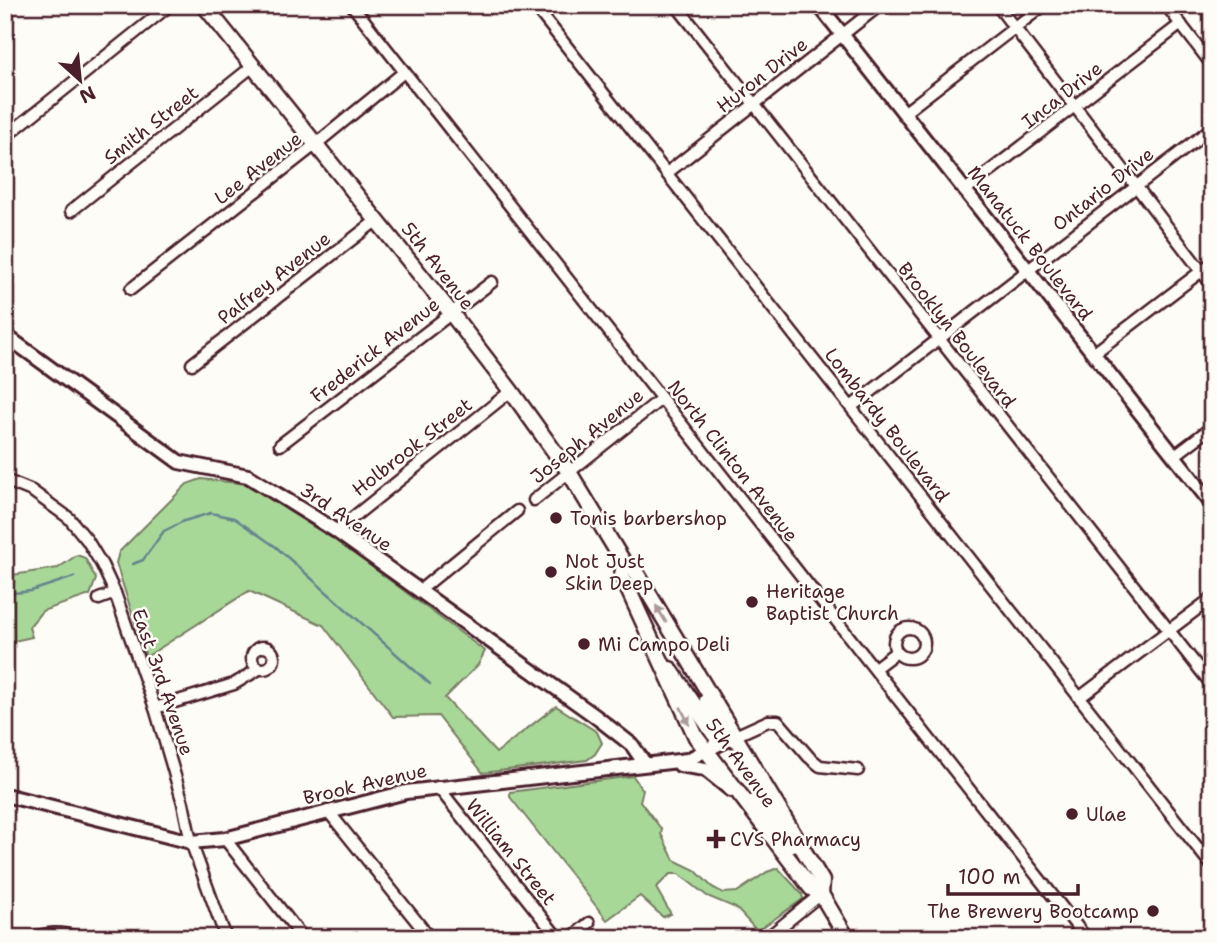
<svg xmlns="http://www.w3.org/2000/svg" width="1217" height="943" font-family="'Shantell Sans',sans-serif">
	<rect width="100%" height="100%" fill="#fdfcf7"/>
	<filter id="ink" filterUnits="userSpaceOnUse"><feTurbulence type="fractalNoise" baseFrequency=".0143" numOctaves="2"/><feDisplacementMap in="SourceGraphic" scale="14" xChannelSelector="R" yChannelSelector="G"/><feConvolveMatrix kernelMatrix="1 2 1 2 8 2 1 2 1" color-interpolation-filters="sRGB"/></filter>
	<g filter="url(#ink)">
		<g fill="#a7d898" stroke="#787c62" stroke-width="2">
			<polygon points="201,479 247,484 262,491 329,535 485,651 478,665 445,698 496,753 556,706 597,732 602,743 595,754 587,760 483,773 438,716 393,717 323,625 249,591 146,657 116,563 119,552 187,484"/>
			<polygon points="77,555 85,558 96,579 90,595 42,611 29,627 32,637 5,643 5,576 58,568"/>
			<polygon points="633,776 643,790 640,801 662,830 661,834 674,860 695,870 712,887 723,893 737,892 767,872 778,868 802,894 803,899 757,931 736,908 707,896 679,874 670,874 656,888 671,914 663,917 640,896 607,920 510,797 510,792"/>
		</g>
		<g fill="none" stroke-linecap="round" stroke-linejoin="round">
			<g stroke="#66848e" stroke-width="2.5">
				<polyline points="133,564 143,560 164,531 184,521 211,513 234,518 276,547 430,684"/>
				<polyline points="5,594 31,591 74,577"/>
			</g>
			<defs>
				<g id="minor">
					<polyline points="352,5 1086,938"/>
					<polyline points="534,5 1212,866"/>
					<polyline points="676,5 1212,685"/>
					<polyline points="997,5 1212,285"/>
					<polyline points="1166,5 1212,65"/>
					<polyline points="5,10 11,5"/>
					<polyline points="904,113 1044,5"/>
					<polyline points="5,137 170,5"/>
					<polyline points="667,173 880,5"/>
					<polyline points="964,191 1181,24"/>
					<polyline points="71,211 253,66"/>
					<polyline points="131,289 316,144 404,72"/>
					<polyline points="1093,354 1212,263"/>
					<polyline points="192,364 377,220"/>
					<polyline points="851,407 1212,128"/>
					<polyline points="280,445 492,282"/>
					<polyline points="1174,456 1212,427"/>
					<polyline points="5,480 32,491 69,518 87,540 102,565 115,593 155,708 183,803 191,842 226,938"/>
					<polyline points="534,500 661,399"/>
					<polyline points="336,531 511,391"/>
					<polyline points="419,591 517,511"/>
					<polyline points="99,599 115,593"/>
					<circle cx="909" cy="643" r="15"/>
					<circle cx="263" cy="658" r="11"/>
					<polyline points="875,668 896,652"/>
					<polyline points="1079,698 1212,598"/>
					<polyline points="155,708 234,684 259,669"/>
					<polyline points="735,736 768,721 778,721 809,757 820,766 858,770"/>
					<polyline points="438,787 558,938"/>
					<polyline points="328,811 430,938"/>
					<polyline points="225,839 303,938"/>
					<path d="M30,938c17,-5 31,-7 49,0"/>
					<polyline points="571,938 589,923"/>
					<polyline points="767,938 821,894"/>
				</g>
				<g id="tertiary">
					<polyline points="819,5 1212,504"/>
					<polyline points="5,335 179,462 248,476 336,531 595,716 632,745 645,764"/>
					<polyline points="706,700 720,732 715,744"/>
					<polyline points="680,765 705,769 731,790"/>
					<polyline points="5,795 191,842 225,839 406,792 687,760 731,738"/>
				</g>
				<g id="secondary">
					<polyline points="204,5 451,313 511,391 569,472 624,563 634,569 822,881 821,894"/>
					<polyline points="624,563 622,576 696,737 811,888 821,894 847,938"/>
					<polyline points="670,669 714,734 721,739 735,736"/>
					<polyline points="756,800 792,844"/>
				</g>
			</defs>
			<use href="#minor" stroke="#4a1f2b" stroke-width="15"/>
			<use href="#tertiary" stroke="#4a1f2b" stroke-width="18"/>
			<use href="#secondary" stroke="#4a1f2b" stroke-width="19"/>
			<use href="#minor" stroke="#fdfcf7" stroke-width="10"/>
			<use href="#tertiary" stroke="#fdfcf7" stroke-width="12"/>
			<use href="#secondary" stroke="#fdfcf7" stroke-width="14"/>
		</g>
		<defs><path id="oneway-solid" d="M-6-.8H1V-3.2L6.5 0L1 3.2V.8H-6Z" transform="scale(1.75)"/></defs>
		<g fill="#ac999b">
			<use href="#oneway-solid" transform="translate(661 614) rotate(-121)"/>
			<use href="#oneway-solid" transform="translate(685 716) rotate(64)"/>
		</g>
	</g>
	<g fill="#4a1f2b" stroke="#fdfcf7" stroke-width="2.5">
		<circle cx="556" cy="518" r="7"/>
		<circle cx="551" cy="572" r="7"/>
		<circle cx="752" cy="602" r="7"/>
		<circle cx="584" cy="644" r="7"/>
		<circle cx="1072" cy="814" r="7"/>
		<path d="M712.5 828.5h7v7h7v7h-7v7h-7v-7h-7v-7h7z"/>
		<circle cx="1153" cy="911" r="7"/>
	</g>
	<g text-anchor="middle" dominant-baseline="central" stroke-width="5" stroke-linejoin="round" paint-order="stroke">
		<g font-size="19" fill="#4a1f2b" stroke="#fdfcf7">
			<text transform="translate(762 75) rotate(-38)">Huron Drive</text>
			<text transform="translate(1062 95) rotate(-38)">Inca Drive</text>
			<text transform="translate(151 125) rotate(-38)">Smith Street</text>
			<text transform="translate(258 168) rotate(-38)">Lee Avenue</text>
			<text transform="translate(1103 189) rotate(-38)">Ontario Drive</text>
			<text transform="translate(1030 243) rotate(52)">Manatuck Boulevard</text>
			<text transform="translate(438 266) rotate(52)">5th Avenue</text>
			<text transform="translate(274 278) rotate(-38)">Palfrey Avenue</text>
			<text transform="translate(957 335) rotate(52)">Brooklyn Boulevard</text>
			<text transform="translate(375 350) rotate(-38)">Frederick Avenue</text>
			<text transform="translate(887 425) rotate(52)">Lombardy Boulevard</text>
			<text transform="translate(587 436) rotate(-39)">Joseph Avenue</text>
			<text transform="translate(412 447) rotate(-38)">Holbrook Street</text>
			<text transform="translate(733 461) rotate(52)">North Clinton Avenue</text>
			<text transform="translate(346 517) rotate(34)">3rd Avenue</text>
			<text transform="translate(163 682) rotate(71)">East 3rd Avenue</text>
			<text transform="translate(741 763) rotate(54)">5th Avenue</text>
			<text transform="translate(365 784) rotate(-13)">Brook Avenue</text>
			<text transform="translate(511 852) rotate(51)">William Street</text>
		</g>
		<g font-size="19" fill="#4a1f2b" stroke="#fdfcf7" text-anchor="start">
			<text x="570" y="518">Tonis barbershop</text>
			<text x="565" y="561">Not Just<tspan x="565" dy="22">Skin Deep</tspan></text>
			<text x="766" y="591">Heritage<tspan x="766" dy="22">Baptist Church</tspan></text>
			<text x="598" y="644">Mi Campo Deli</text>
			<text x="1086" y="814">Ulae</text>
			<text x="730" y="839">CVS Pharmacy</text>
			<text x="1139" y="911" text-anchor="end">The Brewery Bootcamp</text>
		</g>
	</g>
	<rect width="1217" height="943" fill="none" stroke="#fdfcf7" stroke-width="28"/>
	<rect x="14" y="14" width="1189" height="915" fill="none" stroke="#4a1f2b" stroke-width="2.5" filter="url(#ink)"/>
	<g transform="translate(80 80) rotate(153)" stroke="#fdfcf7" stroke-width="5" paint-order="stroke">
	<path d="M0-5L12 26L0 18L-12 26Z" fill="#4a1f2b"/>
	<text y="-10" font-size="19" font-weight="bold" text-anchor="middle" fill="#4a1f2b">N</text>
	</g>
	<path d="M948 884v10h130v-10" fill="none" stroke="#4a1f2b" stroke-width="3.5"/>
	<text x="958" y="884" font-size="21" fill="#4a1f2b" stroke="#fdfcf7" stroke-width="5" paint-order="stroke">100 m</text>
</svg>
